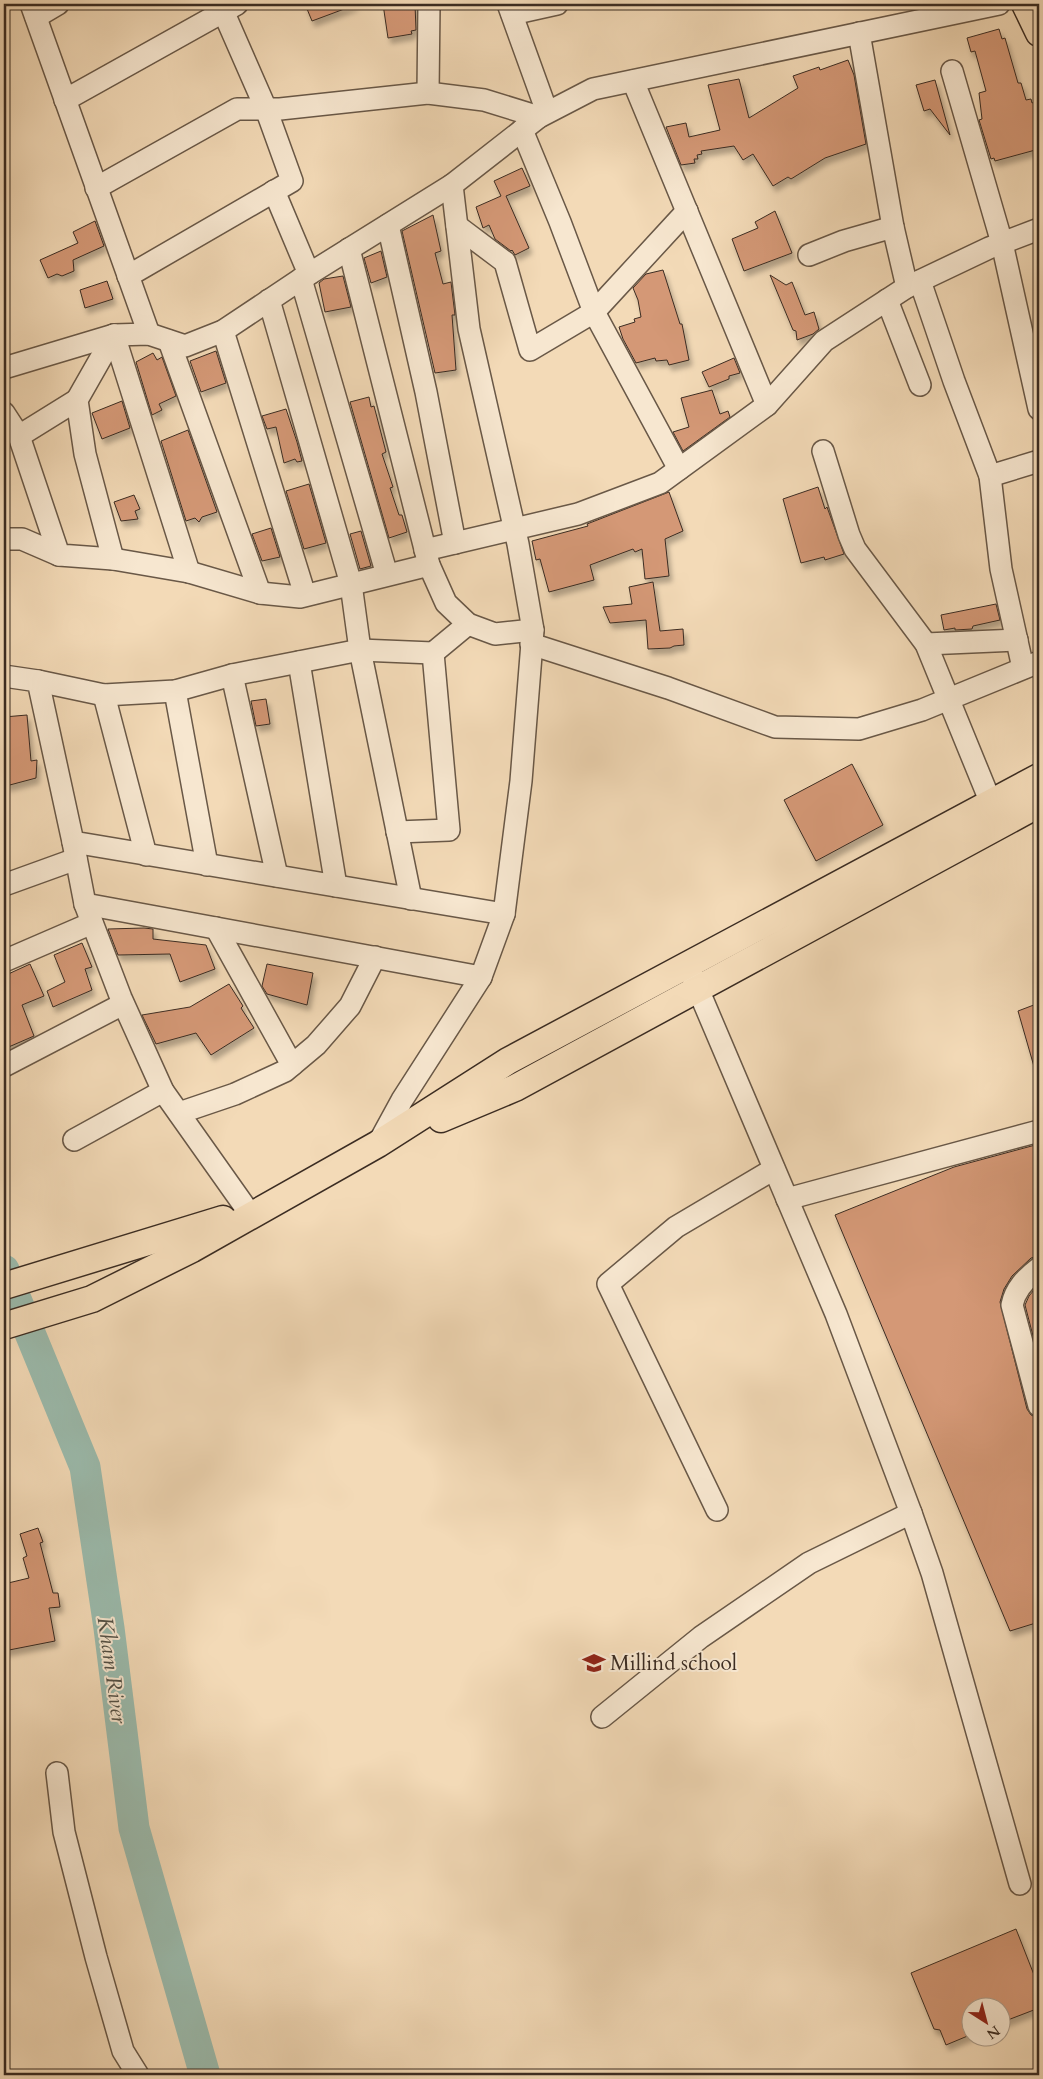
<svg xmlns="http://www.w3.org/2000/svg" width="1043" height="2079" font-family="Cardo,serif">
	<defs>
		<filter id="shadow"><feDropShadow dx="3" dy="5.5" stdDeviation="2.5" flood-color="#0004"/></filter>
	</defs>
	<rect width="100%" height="100%" fill="#f3dab7"/>
	<filter id="stains"><feTurbulence type="fractalNoise" baseFrequency=".004" numOctaves="4"/><feColorMatrix values="0 0 0 0 .2 0 0 0 0 .09 0 0 0 0 .02 0 0 0 .5 -.17"/></filter>
	<radialGradient id="worn" r=".72"><stop offset=".6" stop-color="#630" stop-opacity="0"/><stop offset="1" stop-color="#630" stop-opacity=".3"/></radialGradient>
	<g fill="none" stroke-linecap="round" stroke-linejoin="round">
		<polyline stroke="#9bbbad" stroke-width="31" points="4,1270 85,1467 109,1628 134,1828 205,2075"/>
	</g>
	<g fill="#d49876" stroke="#3b2c22" filter="url(#shadow)">
		<polygon points="305,4 355,4 355,5 312,21"/>
		<polygon points="383,4 415,4 416,30 411,31 412,34 388,38"/>
		<polygon points="999,29 1002,39 1005,38 1018,83 1021,83 1026,100 1031,99 1032,103 1035,102 1039,117 1039,149 995,161 994,158 991,159 979,120 982,119 979,93 986,91 975,51 971,52 967,38"/>
		<polygon points="848,60 854,75 866,144 825,158 791,179 788,177 773,186 753,154 743,160 734,146 701,151 702,154 697,155 698,159 694,159 695,163 681,165 666,127 686,123 689,137 720,130 708,85 739,79 749,118 798,88 793,76 819,67 820,70"/>
		<polygon points="935,80 950,135 930,109 924,111 916,85"/>
		<polygon points="522,168 530,186 506,196 529,248 515,255 512,250 511,251 495,239 489,225 483,228 476,207 501,196 494,181"/>
		<polygon points="775,211 792,253 744,271 732,239 758,228 755,222"/>
		<polygon points="433,215 441,251 435,253 443,284 451,282 455,315 452,315 456,370 435,373 402,231"/>
		<polygon points="95,221 104,246 73,260 74,271 62,276 57,274 48,278 40,260 78,243 73,232"/>
		<polygon points="381,251 387,277 371,283 364,258"/>
		<polygon points="663,270 680,324 682,324 689,360 669,365 667,360 656,361 655,358 636,363 623,339 619,327 635,322 634,319 641,317 638,300 633,288 646,274"/>
		<polygon points="770,275 786,285 792,282 805,315 814,312 819,329 813,334 797,340 796,331 793,330"/>
		<polygon points="343,276 351,307 325,312 319,283 324,279"/>
		<polygon points="107,281 113,299 85,308 80,290"/>
		<polygon points="216,351 226,383 201,392 190,361"/>
		<polygon points="153,353 157,360 162,357 176,396 159,404 162,410 152,415 136,362"/>
		<polygon points="734,358 740,373 729,376 729,379 709,387 702,372"/>
		<polygon points="712,390 720,414 728,411 730,417 683,451 673,432 689,427 681,398"/>
		<polygon points="369,397 371,407 374,406 386,452 382,454 393,487 390,488 399,515 402,515 407,532 389,538 350,402"/>
		<polygon points="122,401 130,428 102,439 92,413"/>
		<polygon points="286,409 297,442 302,461 297,462 295,459 284,463 276,427 267,429 262,416"/>
		<polygon points="188,430 217,512 202,517 199,522 195,518 186,521 161,441"/>
		<polygon points="309,484 326,543 304,549 286,491"/>
		<polygon points="818,487 825,509 827,507 844,554 825,560 824,557 801,563 783,499"/>
		<polygon points="669,492 683,531 665,539 669,576 645,579 642,549 635,552 633,549 590,565 594,580 549,592 540,559 536,560 532,541 588,526 587,524"/>
		<polygon points="134,495 140,509 135,511 138,519 121,521 114,502"/>
		<polygon points="271,528 280,557 262,561 252,534"/>
		<polygon points="361,531 371,566 360,569 350,534"/>
		<polygon points="653,582 660,631 683,629 684,645 674,646 670,648 648,649 646,620 610,623 603,607 632,604 629,587"/>
		<polygon points="996,604 1000,620 973,626 972,629 955,630 955,628 944,630 941,615"/>
		<polygon points="266,699 270,724 256,726 251,701"/>
		<polygon points="27,715 31,761 37,760 36,778 6,786 4,770 4,717"/>
		<polygon points="852,764 883,825 816,861 784,800"/>
		<polygon points="144,928 153,929 153,939 206,945 215,969 180,982 170,954 118,955 108,929"/>
		<polygon points="82,943 92,967 85,969 92,990 53,1007 47,991 65,982 54,955"/>
		<polygon points="30,964 44,996 22,1005 34,1036 4,1049 4,976"/>
		<polygon points="267,964 313,973 307,1005 267,994 262,986"/>
		<polygon points="229,984 243,1006 241,1008 254,1028 211,1055 196,1033 156,1044 142,1015 190,1007"/>
		<polygon points="1039,1003 1039,1070 1035,1070 1018,1011"/>
		<polygon points="1039,1144 1039,1256 1031,1258 1012,1276 1004,1289 1000,1302 1027,1409 1031,1415 1039,1418 1039,1622 1010,1631 835,1215 954,1167"/>
		<polygon points="1039,1284 1039,1359 1025,1305 1029,1296"/>
		<polygon points="38,1528 43,1542 40,1543 53,1593 58,1593 60,1607 49,1608 55,1641 4,1651 4,1584 29,1578 23,1558 27,1556 20,1534"/>
		<polygon points="1016,1929 1038,1985 1035,1987 1039,1998 1039,2008 1000,2023 1000,2006 970,2006 970,2035 946,2045 940,2030 934,2029 911,1973"/>
	</g>
	<g fill="none" stroke-linecap="round" stroke-linejoin="round">
		<defs>
			<g id="minor">
				<polyline points="31,4 149,334"/>
				<polyline points="508,4 547,112"/>
				<polyline points="512,14 557,4"/>
				<polyline points="36,17 58,4"/>
				<polyline points="859,33 893,227"/>
				<polyline points="952,71 1002,243 1039,409"/>
				<polyline points="633,81 767,405"/>
				<polyline points="428,93 429,4"/>
				<polyline points="65,100 237,4"/>
				<polyline points="522,130 560,222 594,312 679,469"/>
				<polyline points="96,188 237,109 280,109 428,93 484,100 539,117"/>
				<polyline points="274,191 309,274"/>
				<polyline points="388,225 426,392 455,543"/>
				<polyline points="457,226 505,262 530,350 594,312 687,211"/>
				<polyline points="349,249 429,565 446,603 468,624 495,634 533,630"/>
				<polyline points="809,255 844,241 893,227 907,287"/>
				<polyline points="128,276 292,181 266,109 220,4"/>
				<polyline points="301,279 387,575"/>
				<polyline points="920,281 954,381 990,476 1001,569 1023,668"/>
				<polyline points="269,300 351,584 360,650 411,899"/>
				<polyline points="887,300 920,385"/>
				<polyline points="223,331 305,595"/>
				<polyline points="114,335 189,572"/>
				<polyline points="169,341 260,593"/>
				<polyline points="4,368 114,335 149,334 185,346 223,331 301,279 452,185 539,117 593,89 999,4"/>
				<polyline points="4,413 19,436 59,555 113,559 189,572 260,593 300,597 429,565"/>
				<polyline points="19,436 77,400"/>
				<polyline points="823,451 849,535 855,549 926,644 991,803"/>
				<polyline points="990,476 1039,461"/>
				<polyline points="4,539 22,539 59,555"/>
				<polyline points="425,550 578,514 660,483 767,405 824,341 907,287 989,248 1039,229"/>
				<polyline points="113,559 85,454 77,400 114,335"/>
				<polyline points="531,644 668,688 775,727 859,729 922,710 1039,662"/>
				<polyline points="926,644 1017,640"/>
				<polyline points="299,662 336,886"/>
				<polyline points="232,675 277,876"/>
				<polyline points="4,676 38,681 73,842 504,914"/>
				<polyline points="38,681 104,695 175,691 232,675 360,650 433,653 468,624"/>
				<polyline points="175,691 207,865"/>
				<polyline points="104,695 146,855"/>
				<polyline points="397,832 449,830 433,653"/>
				<polyline points="73,842 85,904 121,998 163,1091 248,1211"/>
				<polyline points="4,885 76,859"/>
				<polyline points="85,904 481,977"/>
				<polyline points="216,928 292,1065"/>
				<polyline points="4,961 92,923"/>
				<polyline points="692,975 836,1314 911,1513 932,1573 1020,1884"/>
				<polyline points="4,1066 123,1004"/>
				<polyline points="179,1113 235,1094 285,1071 316,1045 350,1006 375,957"/>
				<polyline points="74,1140 163,1091"/>
				<polyline points="378,1144 402,1100 481,977 504,914 521,781 533,630 518,544 469,329 452,185"/>
				<polyline points="787,1199 1039,1131"/>
				<path d="M1039,1268c-13,10 -24,21 -27,37l27,101"/>
				<polyline points="717,1510 608,1284 676,1227 774,1169"/>
				<polyline points="602,1717 701,1637 809,1563 911,1513"/>
				<polyline points="57,1773 64,1832 96,1957 123,2051 138,2075"/>
			</g>
			<g id="major">
				<polyline points="1025,4 1039,33"/>
				<polyline points="441,1119 515,1088 1039,804"/>
				<polyline points="4,1286 223,1219"/>
				<polyline points="4,1326 92,1299 192,1249 378,1144 508,1061 1039,777"/>
			</g>
		</defs>
		<use href="#minor" stroke="#695847" stroke-width="24"/>
		<use href="#major" stroke="#3b2c22" stroke-width="29"/>
		<use href="#minor" stroke="#f7e7d0" stroke-width="21"/>
		<use href="#major" stroke="#f3dab7" stroke-width="26"/>
	</g>
	<defs>
		<symbol id="university-bare" viewBox="-9 -9 18 18"><path d="M0-5L7-2L0 1L-7-2ZM-4 1L0 2.5L4 1V4Q0 6-4 4Z" fill="#8f2418" stroke="#f7e7d0" stroke-width="2.5" paint-order="stroke"/></symbol>
	</defs>
	<g fill-rule="evenodd">
		<use href="#university-bare" x="578" y="1647" width="32" height="32"/>
	</g>
	<g text-anchor="middle" dominant-baseline="central" stroke-width="4" stroke-linejoin="round" paint-order="stroke">
		<g font-size="21" fill="#3b2c22" stroke="#f7e7d0" text-anchor="start">
			<text x="610" y="1663">Millind school</text>
		</g>
		<g font-size="22" font-style="italic" fill="#535045" stroke="#f7e7d0">
			<text transform="translate(112 1670) rotate(82)">Kham River</text>
		</g>
	</g>
	<rect width="1043" height="2079" fill="none" stroke="#f3dab7" stroke-width="20"/>
	<rect x="5" y="5" width="1033" height="2069" fill="none" stroke="#3b2c22" stroke-width="2.5"/>
	<rect x="10" y="10" width="1023" height="2059" fill="none" stroke="#3b2c22"/>
	<g transform="translate(986 2022) rotate(144)"><circle r="24" fill="#f7e7d0" stroke="#ac9c8a"/>
	<path d="M0-4L9 19L0 12L-9 19Z" fill="#8f2418"/>
	<text y="-8" font-size="14" font-weight="bold" text-anchor="middle" fill="#3b2c22">N</text>
	</g>
	<rect width="100%" height="100%" filter="url(#stains)"/>
	<rect width="100%" height="100%" fill="url(#worn)"/>
</svg>
